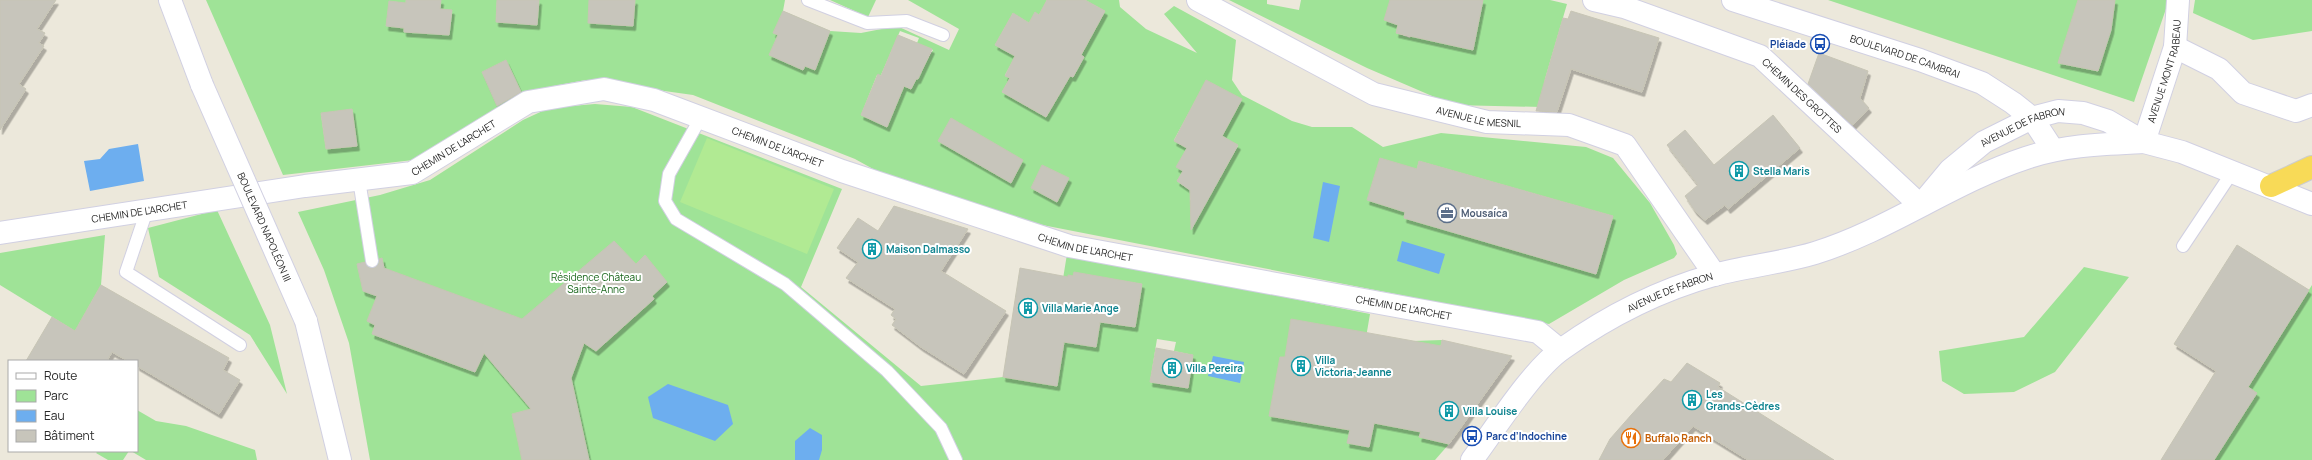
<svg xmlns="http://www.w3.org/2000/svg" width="2312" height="460" font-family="Manrope,sans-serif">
	<defs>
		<filter id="shadow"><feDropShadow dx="2.5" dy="4.5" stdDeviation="0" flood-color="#0004"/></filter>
	</defs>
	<rect width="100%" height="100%" fill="#ece8db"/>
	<g fill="#9fe397" fill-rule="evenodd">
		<path d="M206,0h200l-2,28 45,7 3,-24 -12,-2 1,-9h56l-1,22 41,3 2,-25h63l13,13 -2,12 19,1 3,-26h150l-2,11 47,20 31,2 36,-7 52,24 10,-21 -51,-29h139l-8,15 -4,-2 -6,10 -16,-10 -18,32 16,9 7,-12 4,2 -17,31 5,3 -8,14 44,25 24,-41 3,1 11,-20 -3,-2 24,-44 -20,-11h34l1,7 26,22 51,24 -33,-39 10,-8 62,34 -4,40 10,15 50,26 20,6h40l31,20 58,-14 145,14 27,11 37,45 24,42 3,9 -3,4 -50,22 -75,44 -522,-102 -125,-37 -47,-26 -162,-64 -107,-15 -65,12 -99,67 -139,16zM900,31l19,7 -2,5 16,7 -22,39 -7,-3 -18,40 -25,-11 16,-40h4zM1206,81l31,27 -15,28 16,10 -33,58 -5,2 -10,-6 1,-9 -14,-10 6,-10 -6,-4 10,-19 -13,-8zM352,109l5,37 -31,3 -5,-35zM1419,161l194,55 -17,58 -192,-56z"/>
		<polygon points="830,0 876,0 868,17"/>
		<path d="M1229,0h38v4l32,6 2,-10h249l17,4 -22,75 -4,28 -88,-2 -86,-37zM1405,0l15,5 -10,33 -14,-5z"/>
		<polygon points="1828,0 2169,0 2134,102"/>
		<polygon points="2195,0 2312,0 2312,31 2253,40 2193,13"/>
		<path d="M595,104l37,3 210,82 -41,98 120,99 82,-9 43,7 21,-130 303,60 -22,129 21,4 5,-24 25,4 14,-86 29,-1 -23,97 30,7 -14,16h-1065l-21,-117 -25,-73 -26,-58 82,-17 50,-15 93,-60 26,-12zM1074,273l68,11 -7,43 -35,-5 -35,6zM1157,339l19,3 -2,9 19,4 -5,33 -38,-6z"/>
		<polygon points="217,210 270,325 287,394 250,335 159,277 148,228"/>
		<polygon points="105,235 101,285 75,331 0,285 0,253"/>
		<polygon points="2084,267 2129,277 2055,372 2014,392 1964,394 1942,381 1939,351 2024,337"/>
		<polygon points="2312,285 2312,460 2214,460 2248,387"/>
		<polygon points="137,410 156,421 186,426 255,450 257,460 146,460 131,451 137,451"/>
		<polygon points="98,451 129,451 123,460 108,460 96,453"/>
	</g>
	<polygon fill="#b1ea93" points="707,138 834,189 807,254 680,202"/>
	<g fill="#6daeef">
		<polygon points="138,144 144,181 90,191 84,161 100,159 109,149"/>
		<polygon points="1323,182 1340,186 1329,242 1313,238"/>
		<polygon points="1402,241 1445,254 1439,274 1397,261"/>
		<polygon points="1213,356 1244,362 1240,383 1208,376"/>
		<polygon points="668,384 728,405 733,424 715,441 653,418 648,397"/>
		<polygon points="810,428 822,435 822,450 819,460 795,460 795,441"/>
	</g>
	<g fill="#c7c5bb" stroke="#c7c5b5" filter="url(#shadow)">
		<polygon points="0,0 56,0 37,29 45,33 39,43 44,46 19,84 26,89 0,130"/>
		<polygon points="406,0 441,0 440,9 452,10 449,35 404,32 404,28 386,26 389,1 406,3"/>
		<polygon points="497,0 539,0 537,25 496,22"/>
		<polygon points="589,0 635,0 633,26 588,23"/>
		<polygon points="1047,0 1085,0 1105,11 1081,55 1084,57 1073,77 1070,76 1046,117 1002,92 1010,78 1005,76 1015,56 995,45 1013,13 1029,23 1035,12 1039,15"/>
		<polygon points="1390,0 1483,0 1473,50 1396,33 1398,25 1384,20"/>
		<polygon points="2078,0 2115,0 2111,30 2098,71 2058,63"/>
		<polygon points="783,11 830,31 815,70 805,66 803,70 769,55 778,35 773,33"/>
		<polygon points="1571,11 1659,38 1642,92 1571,69 1557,112 1536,111 1563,18 1568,19"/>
		<polygon points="898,35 932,49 918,79 916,79 911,89 904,86 887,127 861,115 878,74 881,76"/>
		<polygon points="1819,53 1868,71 1860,98 1869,108 1853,125 1808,84"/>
		<polygon points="506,60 521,92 497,106 482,72"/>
		<polygon points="1206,80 1242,99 1222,136 1238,145 1191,230 1190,190 1177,181 1183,171 1176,167 1187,148 1174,141"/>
		<polygon points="352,109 357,146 326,149 321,113"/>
		<polygon points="1773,115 1800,148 1728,209 1725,205 1705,220 1695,211 1685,196 1698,185 1667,145 1685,130 1714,165"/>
		<polygon points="951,118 1023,160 1011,183 938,141"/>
		<polygon points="1380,158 1417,169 1419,161 1613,216 1596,274 1404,218 1405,212 1367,200"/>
		<polygon points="1042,165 1069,178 1057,202 1031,188"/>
		<polygon points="894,206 968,229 941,271 1006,311 964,374 921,347 892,325 896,319 891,315 895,309 846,278 858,262 837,248 858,218 878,231"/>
		<polygon points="614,241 636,264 645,255 667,282 652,296 654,299 596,351 584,343 571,378 589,460 522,460 512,414 531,409 484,353 475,372 372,334 375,325 367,321 377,296 363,291 357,264 365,262 369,268 374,268 379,264 379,259 382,258 384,268 522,319"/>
		<polygon points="2237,245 2309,290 2248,387 2257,393 2214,460 2161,460 2216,371 2174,344"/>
		<polygon points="1020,268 1068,277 1068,275 1073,276 1074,272 1142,284 1135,327 1100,322 1096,347 1064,342 1057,386 1003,377"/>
		<polygon points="101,285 229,358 223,370 240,380 219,414 137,366 137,361 128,361 112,352 107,361 26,361 52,317 75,331"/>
		<polygon points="1291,319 1441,346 1442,340 1512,356 1449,444 1419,437 1421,432 1374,423 1369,447 1347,443 1350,430 1269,416 1280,357 1285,357"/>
		<polygon points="1156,348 1193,355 1188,388 1150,382"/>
		<polygon points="1687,363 1720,383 1718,387 1834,460 1748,460 1693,426 1663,460 1599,460 1610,439 1632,414 1664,379 1671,382"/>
	</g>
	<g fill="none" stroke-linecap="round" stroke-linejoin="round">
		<defs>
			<g id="service">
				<polyline points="808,0 867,23 907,21 943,35"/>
				<polyline points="700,119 669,174 665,201 676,219 785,284 887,371 941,428 956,460"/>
				<polyline points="359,180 372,261"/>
				<polyline points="147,210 126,272 240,345"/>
				<polyline points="2183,246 2233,171"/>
			</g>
			<g id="minor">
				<polyline points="170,0 202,85"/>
				<path id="s1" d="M1198,0l176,94 113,28 82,3 56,20 90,130"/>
				<path id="s2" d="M1594,0l30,7 136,49 160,149"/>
				<polyline points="2175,47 2219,69 2243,93 2296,111 2312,105"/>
				<path id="s3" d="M2144,142l31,-95 3,-47"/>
				<path id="s4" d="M0,233l305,-47 107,-13 116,-71 76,-13 50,11 188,71 227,75 469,86 22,18"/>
				<polyline points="306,321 340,460"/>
			</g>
			<g id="tertiary">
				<path id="s5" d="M1733,0l187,60 62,23 31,20 19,15 21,32"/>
				<path id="s6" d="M1925,200l25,-30 34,-28 48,-24 26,-7 25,2 25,8 36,21 38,10 130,52"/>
				<path id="s7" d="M1472,460c23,-31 60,-90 90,-111 45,-32 98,-59 152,-74 33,-9 68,-12 101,-22 74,-23 138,-71 211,-95 38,-13 79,-14 118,-16"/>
			</g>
			<polyline id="trunk" points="2271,186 2312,167"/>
		</defs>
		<use href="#service" stroke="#d1d0e2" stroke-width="14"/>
		<use href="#minor" stroke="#d1d0e2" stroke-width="24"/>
		<use href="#tertiary" stroke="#d1d0e2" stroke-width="24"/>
		<use href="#trunk" stroke="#ccc" stroke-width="24"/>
		<use href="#service" stroke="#fff" stroke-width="12"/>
		<use href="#minor" stroke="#fff" stroke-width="22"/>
		<use href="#tertiary" stroke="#fff" stroke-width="22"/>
		<use href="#trunk" stroke="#f8da57" stroke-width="22"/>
		<defs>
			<g id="minor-bridge">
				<path id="s8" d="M202,85l104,236"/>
			</g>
		</defs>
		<use href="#minor-bridge" stroke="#d1d0e2" stroke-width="24" stroke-linecap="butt"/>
		<use href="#minor-bridge" stroke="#fff" stroke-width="22"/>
	</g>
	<defs>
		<symbol id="bus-ring" viewBox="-11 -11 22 22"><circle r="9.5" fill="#fff" stroke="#1a4fb4" stroke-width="1.5"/><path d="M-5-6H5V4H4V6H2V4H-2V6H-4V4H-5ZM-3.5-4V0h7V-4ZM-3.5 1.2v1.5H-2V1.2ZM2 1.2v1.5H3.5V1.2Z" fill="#1a4fb4"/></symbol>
		<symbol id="building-ring" viewBox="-11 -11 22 22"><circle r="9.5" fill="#fff" stroke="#0f9aa8" stroke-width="1.5"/><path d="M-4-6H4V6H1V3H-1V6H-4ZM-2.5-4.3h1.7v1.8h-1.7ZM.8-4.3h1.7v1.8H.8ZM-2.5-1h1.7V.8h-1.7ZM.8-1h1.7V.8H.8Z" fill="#0f9aa8"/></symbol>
		<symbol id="office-ring" viewBox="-11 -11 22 22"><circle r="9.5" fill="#fff" stroke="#5c6f8a" stroke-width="1.5"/><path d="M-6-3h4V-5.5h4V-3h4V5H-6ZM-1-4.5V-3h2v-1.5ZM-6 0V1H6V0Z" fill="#5c6f8a"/></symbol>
		<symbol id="restaurant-ring" viewBox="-11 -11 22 22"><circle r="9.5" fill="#fff" stroke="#e8710a" stroke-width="1.5"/><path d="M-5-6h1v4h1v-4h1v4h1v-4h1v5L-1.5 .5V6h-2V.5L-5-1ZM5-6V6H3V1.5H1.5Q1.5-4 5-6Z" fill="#e8710a"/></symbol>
	</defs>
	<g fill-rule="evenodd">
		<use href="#bus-ring" x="1809" y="33" width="22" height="22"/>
		<use href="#building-ring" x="1728" y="160" width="22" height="22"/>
		<use href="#office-ring" x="1436" y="202" width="22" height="22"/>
		<use href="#building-ring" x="861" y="238" width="22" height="22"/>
		<use href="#building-ring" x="1017" y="297" width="22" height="22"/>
		<use href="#building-ring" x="1290" y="355" width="22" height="22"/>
		<use href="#building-ring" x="1161" y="357" width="22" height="22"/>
		<use href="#building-ring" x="1681" y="389" width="22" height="22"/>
		<use href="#building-ring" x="1438" y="400" width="22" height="22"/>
		<use href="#bus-ring" x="1461" y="425" width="22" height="22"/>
		<use href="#restaurant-ring" x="1620" y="427" width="22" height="22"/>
	</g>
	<g text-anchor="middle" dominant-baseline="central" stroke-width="4" stroke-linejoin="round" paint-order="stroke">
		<g font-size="10" font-weight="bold" fill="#164399" stroke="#fff" text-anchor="end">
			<text x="1806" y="44">Pléiade</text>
			<text x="1486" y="436" text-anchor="start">Parc d’Indochine</text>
		</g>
		<g font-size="10" fill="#292929" stroke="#fff">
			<text stroke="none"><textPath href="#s5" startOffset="181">BOULEVARD DE CAMBRAI</textPath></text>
			<text stroke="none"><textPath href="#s3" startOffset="74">AVENUE MONT RABEAU</textPath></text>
			<text stroke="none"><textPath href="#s2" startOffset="233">CHEMIN DES GROTTES</textPath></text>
			<text stroke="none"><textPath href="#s1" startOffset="307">AVENUE LE MESNIL</textPath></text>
			<text stroke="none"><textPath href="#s6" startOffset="125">AVENUE DE FABRON</textPath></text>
			<text stroke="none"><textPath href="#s4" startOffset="465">CHEMIN DE L'ARCHET</textPath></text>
			<text stroke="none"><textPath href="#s4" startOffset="813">CHEMIN DE L'ARCHET</textPath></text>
			<text stroke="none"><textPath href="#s4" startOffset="141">CHEMIN DE L'ARCHET</textPath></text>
			<text stroke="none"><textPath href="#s8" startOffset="155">BOULEVARD NAPOLÉON III</textPath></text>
			<text stroke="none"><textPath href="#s4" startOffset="1137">CHEMIN DE L'ARCHET</textPath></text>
			<text stroke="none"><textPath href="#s7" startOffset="266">AVENUE DE FABRON</textPath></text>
			<text stroke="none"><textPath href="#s4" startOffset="1461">CHEMIN DE L'ARCHET</textPath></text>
		</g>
		<g font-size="10" font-weight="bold" fill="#0d838f" stroke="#fff" text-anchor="start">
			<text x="1753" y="171">Stella Maris</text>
			<text x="886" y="249">Maison Dalmasso</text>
			<text x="1042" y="308">Villa Marie Ange</text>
			<text x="1315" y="360">Villa<tspan x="1315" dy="12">Victoria-Jeanne</tspan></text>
			<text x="1186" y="368">Villa Pereira</text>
			<text x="1706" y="394">Les<tspan x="1706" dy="12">Grands-Cèdres</tspan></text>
			<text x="1463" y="411">Villa Louise</text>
		</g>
		<g font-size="10" font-weight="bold" fill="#4e5e75" stroke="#fff" text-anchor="start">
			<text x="1461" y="213">Mousaíca</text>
		</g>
		<g font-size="10" fill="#19661b" stroke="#fff">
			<text x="596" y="277">Résidence Château<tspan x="596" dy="12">Sainte-Anne</tspan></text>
		</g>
		<g font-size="10" font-weight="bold" fill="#c56008" stroke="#fff" text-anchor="start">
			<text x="1645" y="438">Buffalo Ranch</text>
		</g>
	</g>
	<rect x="8" y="360" width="130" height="92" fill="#ffffff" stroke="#a9a9a9"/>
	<rect x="16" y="373" width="20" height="6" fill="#ffffff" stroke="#a9a9a9"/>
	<text x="44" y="380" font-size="12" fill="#292929">Route</text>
	<rect x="16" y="390" width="20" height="12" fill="#9fe397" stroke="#a9a9a9"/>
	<text x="44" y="400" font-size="12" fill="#292929">Parc</text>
	<rect x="16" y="410" width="20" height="12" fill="#6daeef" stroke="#a9a9a9"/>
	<text x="44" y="420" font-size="12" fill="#292929">Eau</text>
	<rect x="16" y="430" width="20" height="12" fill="#c7c5bb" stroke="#a9a9a9"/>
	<text x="44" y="440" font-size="12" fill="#292929">Bâtiment</text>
</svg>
